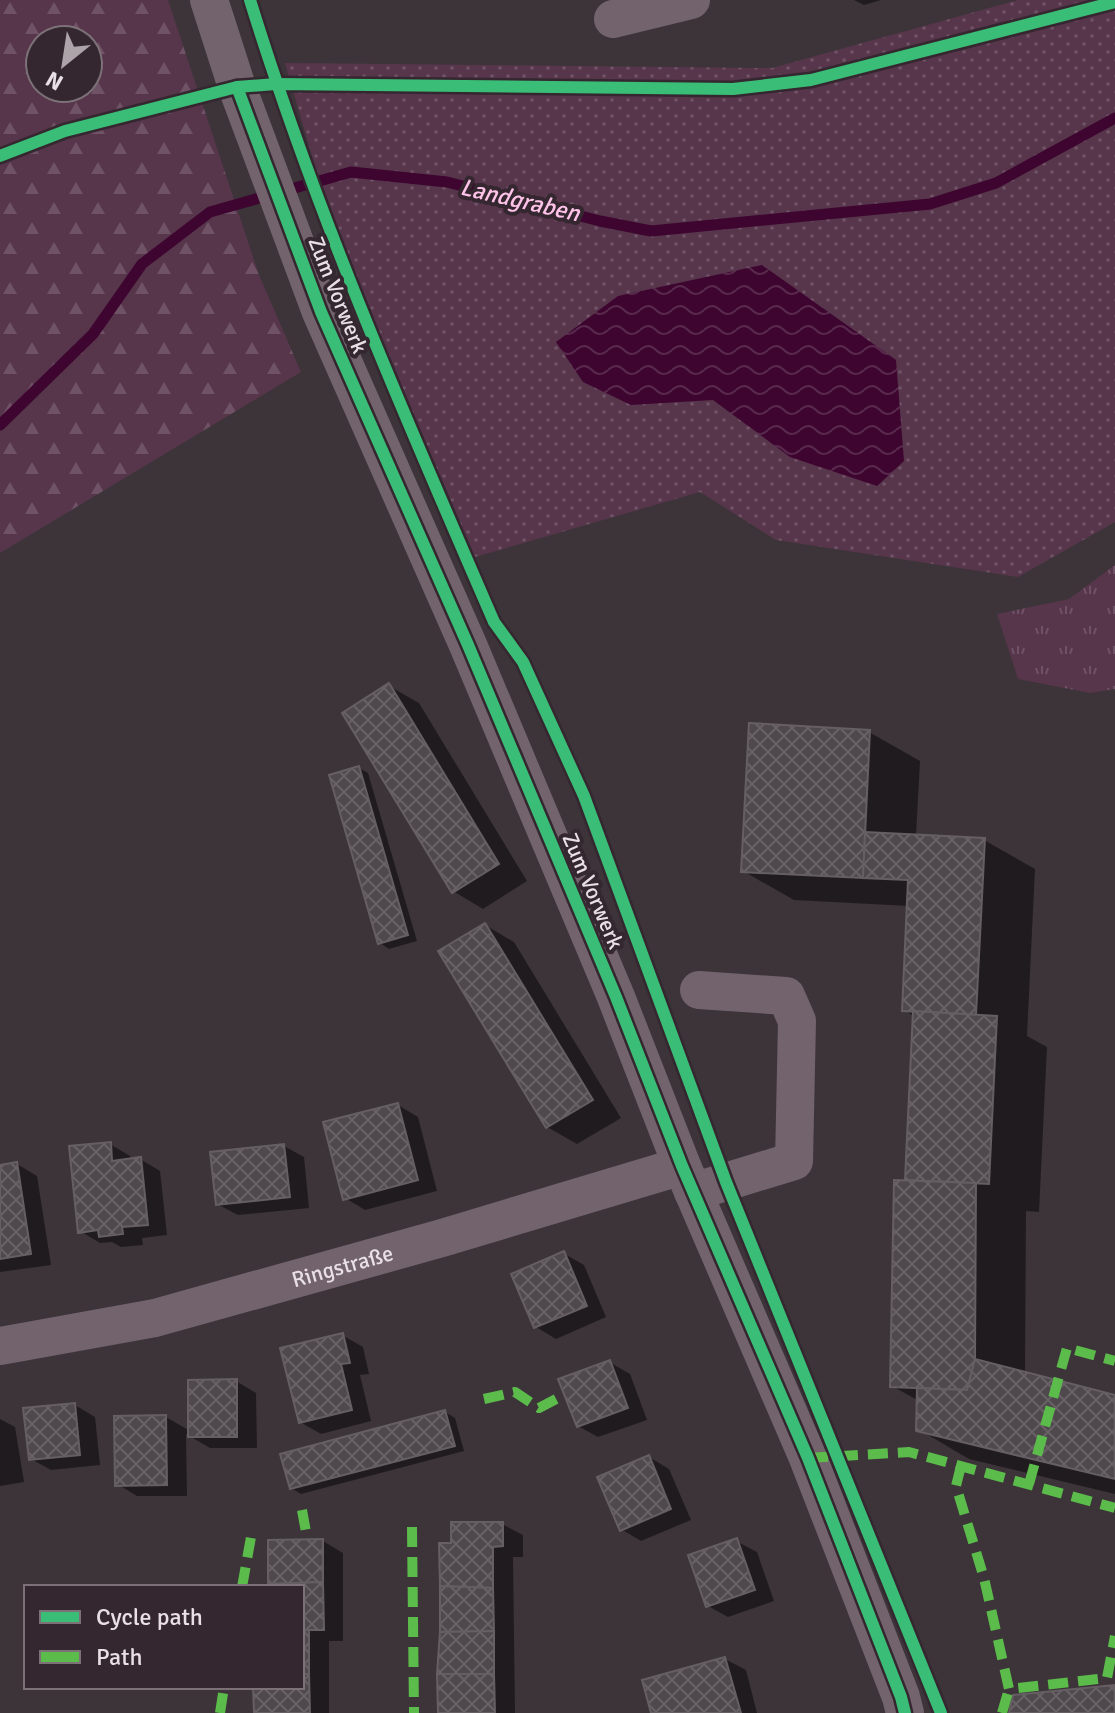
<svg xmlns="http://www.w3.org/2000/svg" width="1115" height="1713" font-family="Signika,sans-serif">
	<defs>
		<pattern id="grass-dots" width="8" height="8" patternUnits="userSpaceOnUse" patternTransform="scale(2)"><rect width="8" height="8" fill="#57354b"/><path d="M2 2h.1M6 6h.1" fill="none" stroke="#6f5265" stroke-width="1.8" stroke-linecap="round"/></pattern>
		<pattern id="forest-firs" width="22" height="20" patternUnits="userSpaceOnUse" patternTransform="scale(2)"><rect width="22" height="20" fill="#57354b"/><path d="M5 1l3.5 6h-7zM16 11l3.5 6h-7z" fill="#6f5265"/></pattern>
		<pattern id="park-tufts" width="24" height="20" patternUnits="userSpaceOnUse" patternTransform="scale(2)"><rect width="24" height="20" fill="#57354b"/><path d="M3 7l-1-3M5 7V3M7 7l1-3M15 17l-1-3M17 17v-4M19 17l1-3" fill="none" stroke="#6f5265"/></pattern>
		<pattern id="water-waves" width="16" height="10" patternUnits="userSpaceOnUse" patternTransform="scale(2)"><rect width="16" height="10" fill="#3d052f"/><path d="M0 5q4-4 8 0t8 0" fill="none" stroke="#59294d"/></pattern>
		<pattern id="building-cross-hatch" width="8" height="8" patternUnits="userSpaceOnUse" patternTransform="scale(2)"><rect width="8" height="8" fill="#4f484d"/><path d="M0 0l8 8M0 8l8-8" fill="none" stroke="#686266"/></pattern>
	</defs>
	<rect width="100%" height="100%" fill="#3c3439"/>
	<polygon fill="url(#grass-dots)" points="1018,0 1115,0 1115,522 1018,577 776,540 700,492 475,557 375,325 316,170 285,63 772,68"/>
	<path fill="url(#forest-firs)" fill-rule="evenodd" d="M0,0h168l91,275 42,97 -301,181zM40,40h48v48h-48z"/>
	<polygon fill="url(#park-tufts)" points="1115,565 1115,689 1090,693 1018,679 997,614 1069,599"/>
	<polygon fill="url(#water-waves)" points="762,265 896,360 904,461 877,486 790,457 713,400 631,405 583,382 556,342 618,296"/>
	<g fill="#0007">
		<polygon points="854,0 881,0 864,5"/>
		<polygon points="389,686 419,703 527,881 483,909 453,891"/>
		<polygon points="869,732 920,761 916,836 984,840 1035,869 1027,1036 1047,1047 1039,1212 1026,1211 1025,1374 1115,1397 1115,1494 969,1459 918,1429 919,1401 892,1386 915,1017 904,1010 909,906 794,900 743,871"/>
		<polygon points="359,768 368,773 417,941 389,949 380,943"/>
		<polygon points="485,925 514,942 621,1118 577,1144 547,1127"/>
		<polygon points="398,1105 418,1117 437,1191 365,1210 345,1198"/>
		<polygon points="110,1144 130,1156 131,1160 140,1159 160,1171 167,1235 142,1238 143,1245 121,1247 112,1242 100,1243 80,1231"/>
		<polygon points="284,1146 304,1157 309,1208 238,1215 217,1204"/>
		<polygon points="17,1164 37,1176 51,1265 0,1272 0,1167"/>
		<polygon points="563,1253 584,1265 606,1317 556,1339 536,1327"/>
		<polygon points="342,1335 363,1347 369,1374 360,1375 371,1421 321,1434 300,1422"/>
		<polygon points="609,1362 630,1374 647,1420 598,1437 578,1426"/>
		<polygon points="236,1381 256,1393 257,1448 210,1448 186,1434 187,1496 137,1496 117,1484 166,1417 190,1431"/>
		<polygon points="75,1405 95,1417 100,1465 51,1470 31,1459"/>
		<polygon points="445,1412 455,1418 464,1451 301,1494 291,1488"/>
		<polygon points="0,1419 15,1427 24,1482 0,1486"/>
		<polygon points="649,1457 669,1469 691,1520 641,1541 621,1529"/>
		<polygon points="502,1524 523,1535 523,1557 513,1557 515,1713 440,1713 453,1545"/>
		<polygon points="323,1541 343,1553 343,1641 329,1641 329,1713 256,1713 255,1687 302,1687 302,1587 270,1587"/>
		<polygon points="736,1541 757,1552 774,1601 728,1617 708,1606"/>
		<polygon points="725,1659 746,1670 757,1713 653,1713"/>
	</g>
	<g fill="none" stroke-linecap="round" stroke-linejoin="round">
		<polyline stroke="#3d052f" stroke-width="11" points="0,425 93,334 142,264 210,212 351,172 447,182 600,221 651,231 930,204 996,183 1115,118"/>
	</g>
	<g fill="url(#building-cross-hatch)" stroke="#655e62" stroke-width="2">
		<polygon points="389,683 499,864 452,893 342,713"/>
		<polygon points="749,723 870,730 863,878 741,872"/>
		<polygon points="359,766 408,935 378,944 329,775"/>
		<polygon points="865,832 985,838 976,1015 902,1011 908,880 863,878"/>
		<polygon points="485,923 593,1100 546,1128 438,951"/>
		<polygon points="913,1011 997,1016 989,1184 905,1180"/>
		<polygon points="398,1103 418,1180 343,1200 323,1122"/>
		<polygon points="111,1142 112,1161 141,1157 148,1225 122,1227 123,1234 99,1237 98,1230 78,1233 69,1146"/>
		<polygon points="284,1144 290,1197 216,1205 210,1152"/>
		<polygon points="17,1162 31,1254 0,1259 0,1165"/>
		<polygon points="894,1180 976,1183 975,1359 967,1390 890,1387"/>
		<polygon points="564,1251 587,1306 534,1328 511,1274"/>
		<polygon points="343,1333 350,1363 341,1364 352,1410 299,1423 280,1348"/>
		<polygon points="975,1359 1115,1395 1115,1479 916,1431 917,1388 967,1390"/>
		<polygon points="610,1360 628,1408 577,1427 558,1379"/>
		<polygon points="237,1379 237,1437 188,1437 188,1380"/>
		<polygon points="75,1403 80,1455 29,1460 23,1408"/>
		<polygon points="445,1410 455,1446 290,1489 280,1454"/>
		<polygon points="166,1415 167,1485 115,1486 114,1416"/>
		<polygon points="649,1455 671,1509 620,1531 597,1477"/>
		<polygon points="451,1522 503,1522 503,1546 493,1547 493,1588 440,1586 439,1543 451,1543"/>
		<polygon points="737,1538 755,1590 706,1607 688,1555"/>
		<polygon points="323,1539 323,1582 268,1584 268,1540"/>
		<polygon points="323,1582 324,1630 302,1630 302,1587 268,1587 268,1584"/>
		<polygon points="440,1586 493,1588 494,1631 440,1632"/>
		<rect x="302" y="1630" width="7" height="44"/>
		<polygon points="494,1631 494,1674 437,1674 440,1632"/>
		<polygon points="725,1657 741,1713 651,1713 642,1680"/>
		<polygon points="302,1674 309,1674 310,1713 254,1713 253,1687 302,1687"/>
		<polygon points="437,1674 494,1674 495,1713 438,1713"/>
		<polygon points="1115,1685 1115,1713 1009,1713 1013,1695"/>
	</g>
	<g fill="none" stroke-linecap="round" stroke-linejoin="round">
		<g stroke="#72636d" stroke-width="38">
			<polyline points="209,0 237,87 321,312 468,645 616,997 682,1166 808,1458 901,1697 905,1713"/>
			<polyline points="613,19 691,0"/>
			<polyline points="693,1192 794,1161 797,1021 786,996 699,990"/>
			<path id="s1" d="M0,1346l155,-28 287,-80 240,-72"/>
		</g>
		<g stroke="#5cbc4b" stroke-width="10" stroke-dasharray="20 10" stroke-linecap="butt">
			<polyline points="484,1399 515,1392 539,1408 558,1398"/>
			<polyline points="808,1458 909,1452 1115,1508"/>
			<polyline points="961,1466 956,1486 984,1578 1009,1689 1107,1678 1115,1636"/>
			<polyline points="1029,1484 1067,1348 1115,1361"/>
			<polyline points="302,1510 306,1532"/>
			<polyline points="412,1527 414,1713"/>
			<polyline points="242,1587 251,1537"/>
			<polyline points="220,1713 224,1687"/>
			<polyline points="1002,1713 1009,1689"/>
		</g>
		<defs>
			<g id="cycleway">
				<path d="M250,0c66,214 155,417 244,622l29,40 61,134 142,386 215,531"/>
				<polyline points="237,87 321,312 468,645 616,997 682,1166 808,1458 901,1697 905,1713"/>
				<polyline points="0,156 65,131 237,87 276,84 733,89 811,80 1115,2"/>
			</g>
		</defs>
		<use href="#cycleway" stroke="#352730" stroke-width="17"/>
		<use href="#cycleway" stroke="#3abd76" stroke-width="12"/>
	</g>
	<g text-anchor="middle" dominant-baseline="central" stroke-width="8" stroke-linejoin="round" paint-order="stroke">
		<g font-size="22" fill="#e9e0e5" stroke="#352730">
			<text transform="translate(338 295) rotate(68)">Zum Vorwerk</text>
			<text transform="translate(593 891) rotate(67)">Zum Vorwerk</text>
			<text stroke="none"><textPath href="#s1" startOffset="352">Ringstraße</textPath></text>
		</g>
		<g font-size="24" font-style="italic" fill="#fec3e8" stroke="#352730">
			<text transform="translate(520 200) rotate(13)">Landgraben</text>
		</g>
	</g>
	<rect x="24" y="1585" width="280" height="104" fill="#352730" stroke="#7d7178" stroke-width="2"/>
	<rect x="40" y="1611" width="40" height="12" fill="#3abd76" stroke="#7d7178" stroke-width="2"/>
	<text x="96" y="1625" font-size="24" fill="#e9e0e5">Cycle path</text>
	<rect x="40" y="1651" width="40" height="12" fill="#5cbc4b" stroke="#7d7178" stroke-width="2"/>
	<text x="96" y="1665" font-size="24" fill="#e9e0e5">Path</text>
	<g transform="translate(64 64) rotate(210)"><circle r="38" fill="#352730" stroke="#7d7178" stroke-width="2"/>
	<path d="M0-6L14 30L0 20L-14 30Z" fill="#aca4a9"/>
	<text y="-12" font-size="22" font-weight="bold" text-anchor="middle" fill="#e9e0e5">N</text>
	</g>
</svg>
